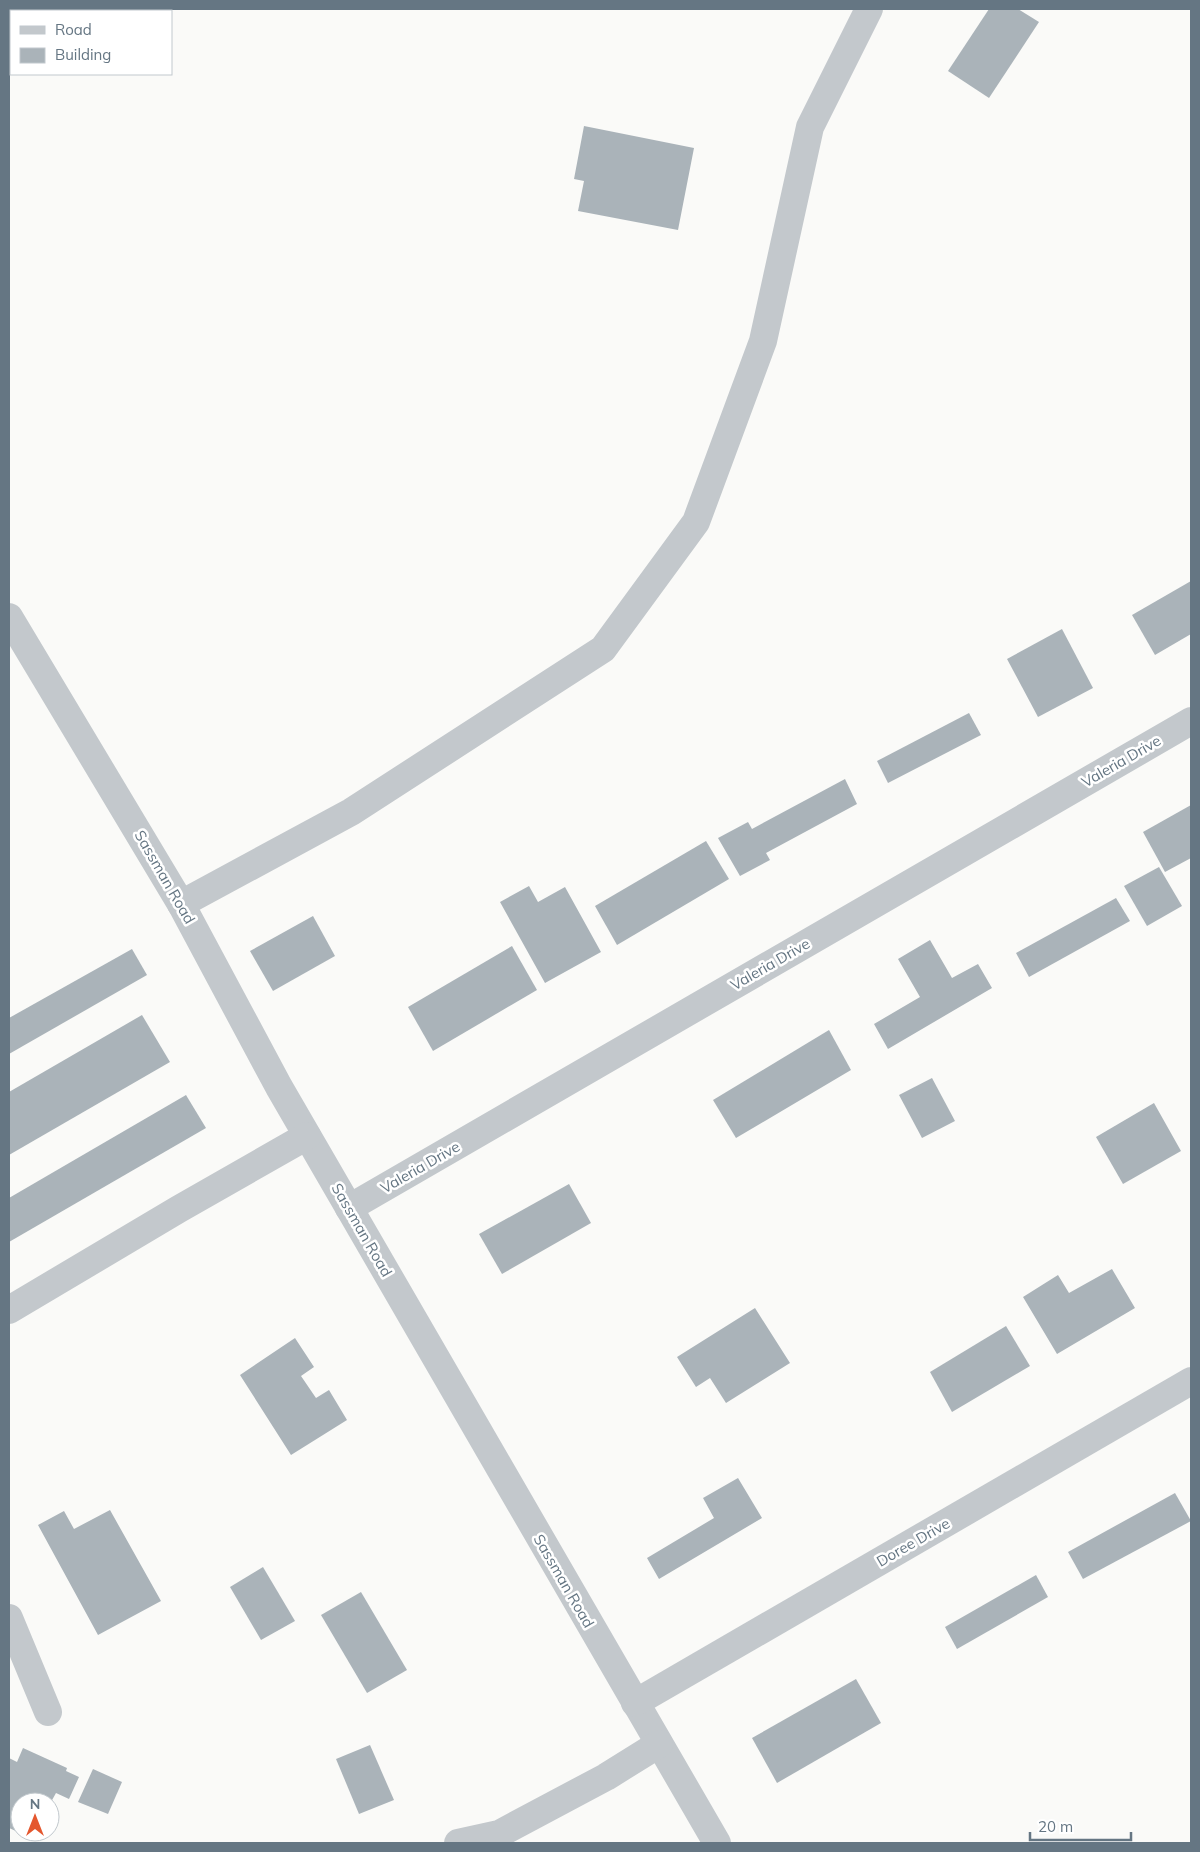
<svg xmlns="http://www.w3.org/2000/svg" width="1200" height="1852" font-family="Mulish,sans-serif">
	<rect width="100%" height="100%" fill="#fafaf8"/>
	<g fill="#aab3b9">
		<polygon points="989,9 1018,9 1039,22 989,98 948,71"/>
		<polygon points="584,126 694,148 678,230 578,211 584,181 574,179"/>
		<polygon points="1191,581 1191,634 1155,655 1132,615"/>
		<polygon points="1062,629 1093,688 1038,717 1007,659"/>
		<polygon points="969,713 981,735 888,783 877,761"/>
		<polygon points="845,779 857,804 766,853 770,860 740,876 718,838 748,822 752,829"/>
		<polygon points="1191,805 1191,858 1165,872 1143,832"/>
		<polygon points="706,841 729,879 617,945 595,906"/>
		<polygon points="1159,867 1182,906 1147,926 1124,886"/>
		<polygon points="529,886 538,902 565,887 601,952 545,983 500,902"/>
		<polygon points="1116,898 1130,921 1029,977 1016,953"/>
		<polygon points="313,916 335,956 273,991 250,951"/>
		<polygon points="930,940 952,978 978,964 992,988 888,1049 874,1024 920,997 898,959"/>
		<polygon points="512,946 537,990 433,1051 408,1007"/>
		<polygon points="132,949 147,975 9,1054 9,1018"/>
		<polygon points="142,1015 170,1062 9,1155 9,1092"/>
		<polygon points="829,1030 851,1070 736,1138 713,1100"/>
		<polygon points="932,1078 955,1121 922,1138 899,1095"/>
		<polygon points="186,1095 206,1128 9,1242 9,1198"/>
		<polygon points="1154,1103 1181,1151 1123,1184 1096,1137"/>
		<polygon points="569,1184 591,1223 502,1274 479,1234"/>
		<polygon points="1112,1269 1135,1308 1057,1354 1023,1297 1058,1275 1069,1293"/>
		<polygon points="755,1308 790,1363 726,1403 710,1378 696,1387 677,1357"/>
		<polygon points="1006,1326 1030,1366 952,1412 930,1372"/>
		<polygon points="295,1338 314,1367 301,1376 316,1398 329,1390 347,1420 291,1455 240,1375"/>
		<polygon points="738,1478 762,1518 659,1579 647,1558 714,1518 703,1498"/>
		<polygon points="1175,1493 1191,1521 1083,1579 1068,1552"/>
		<polygon points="110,1510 161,1601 98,1635 38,1525 64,1511 74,1529"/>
		<polygon points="263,1567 295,1621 261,1640 230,1587"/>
		<polygon points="1036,1575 1048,1597 957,1649 945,1627"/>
		<polygon points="361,1592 407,1670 367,1693 321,1615"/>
		<polygon points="856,1679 881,1723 777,1783 752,1738"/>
		<polygon points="370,1745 394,1800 359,1814 336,1759"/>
		<polygon points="23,1748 67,1768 66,1771 79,1777 69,1799 56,1793 51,1802 20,1802 20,1832 37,1832 34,1839 9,1828 9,1758 17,1762"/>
		<polygon points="93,1769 122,1782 108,1814 78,1802"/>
	</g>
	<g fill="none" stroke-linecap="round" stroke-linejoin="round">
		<g stroke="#c3c8cc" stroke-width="28">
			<polyline points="9,617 181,904 279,1087 717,1843"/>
			<polyline points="181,904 351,812 603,649 696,522 763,341 810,127 869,9"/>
			<polyline points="349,1208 1191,721"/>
			<polyline points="9,1310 179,1209 307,1136"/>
			<polyline points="9,1618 48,1712"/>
			<polyline points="635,1703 1191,1381"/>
			<polyline points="458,1843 499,1834 606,1777 659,1744"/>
		</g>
	</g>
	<g text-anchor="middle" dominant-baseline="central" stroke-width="5" stroke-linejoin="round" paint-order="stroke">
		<g font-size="15" fill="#657683" stroke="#fff">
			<text transform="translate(1121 761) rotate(-30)">Valeria Drive</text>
			<text transform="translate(165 877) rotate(60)">Sassman Road</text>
			<text transform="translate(770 964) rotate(-30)">Valeria Drive</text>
			<text transform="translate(420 1167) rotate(-30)">Valeria Drive</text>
			<text transform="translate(362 1230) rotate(60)">Sassman Road</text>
			<text transform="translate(913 1542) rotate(-30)">Doree Drive</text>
			<text transform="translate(564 1581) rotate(60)">Sassman Road</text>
		</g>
	</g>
	<rect width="1200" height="1852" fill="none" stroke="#657683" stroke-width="20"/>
	<rect x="10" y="10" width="162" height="65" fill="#ffffff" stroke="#c1c8cd"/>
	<rect x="20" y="26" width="25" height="8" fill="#c3c8cc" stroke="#c1c8cd"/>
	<text x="55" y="35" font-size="15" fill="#657683">Road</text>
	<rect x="20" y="48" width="25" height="15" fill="#aab3b9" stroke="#c1c8cd"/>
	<text x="55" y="60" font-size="15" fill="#657683">Building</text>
	<g transform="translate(35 1817)"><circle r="24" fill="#ffffff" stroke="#c1c8cd"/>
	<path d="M0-4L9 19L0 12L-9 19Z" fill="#e4572e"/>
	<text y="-8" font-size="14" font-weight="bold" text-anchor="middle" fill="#657683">N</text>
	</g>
	<path d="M1030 1832v8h101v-8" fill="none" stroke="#657683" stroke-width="2.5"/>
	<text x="1038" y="1832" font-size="15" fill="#657683" stroke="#ffffff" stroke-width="4" paint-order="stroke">20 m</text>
</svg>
